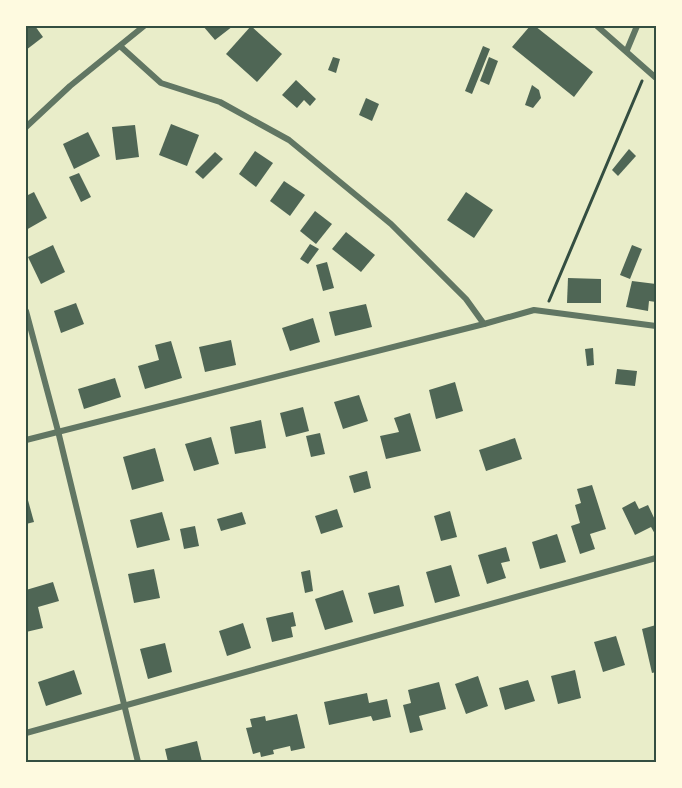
<svg xmlns="http://www.w3.org/2000/svg" width="682" height="788" font-family="Cabin,sans-serif">
	<rect width="100%" height="100%" fill="#e9edc9"/>
	<g fill="#4f6655">
		<polygon points="26,26 35,26 43,37 26,50"/>
		<polygon points="203,26 233,26 215,40"/>
		<polygon points="251,26 282,54 257,82 226,54"/>
		<polygon points="530,26 535,26 593,72 574,97 512,47"/>
		<polygon points="483,46 490,49 472,94 465,91"/>
		<polygon points="333,57 340,59 336,73 328,70"/>
		<polygon points="489,57 498,61 489,85 480,81"/>
		<polygon points="296,80 316,99 310,106 304,100 297,108 282,95"/>
		<polygon points="532,85 539,90 541,98 533,108 525,105"/>
		<polygon points="366,98 379,104 372,121 359,115"/>
		<polygon points="171,124 199,135 187,166 159,155"/>
		<polygon points="135,125 139,157 116,160 112,127"/>
		<polygon points="88,132 100,156 74,169 63,144"/>
		<polygon points="629,149 636,156 618,176 612,170"/>
		<polygon points="255,151 273,163 256,187 239,174"/>
		<polygon points="215,152 223,159 203,179 195,172"/>
		<polygon points="79,173 91,197 81,202 69,177"/>
		<polygon points="284,181 305,195 290,216 270,201"/>
		<polygon points="34,192 47,218 26,230 26,196"/>
		<polygon points="466,192 493,210 474,238 447,220"/>
		<polygon points="315,211 332,224 316,244 300,231"/>
		<polygon points="346,232 375,255 361,272 332,249"/>
		<polygon points="310,244 319,249 308,264 300,259"/>
		<polygon points="53,245 65,272 41,284 28,257"/>
		<polygon points="632,245 642,249 630,279 620,275"/>
		<polygon points="327,262 334,288 323,291 316,265"/>
		<polygon points="568,278 601,279 601,303 567,303"/>
		<polygon points="632,281 656,284 656,302 649,301 648,311 626,307"/>
		<polygon points="76,303 84,324 61,333 54,311"/>
		<polygon points="366,304 372,327 335,336 329,312"/>
		<polygon points="313,318 320,342 290,351 282,328"/>
		<polygon points="231,340 236,365 205,372 199,347"/>
		<polygon points="171,341 182,378 145,389 138,366 159,360 155,345"/>
		<polygon points="593,348 594,365 587,366 585,349"/>
		<polygon points="617,369 637,371 635,386 615,384"/>
		<polygon points="115,378 121,397 84,409 78,389"/>
		<polygon points="455,382 463,411 436,419 429,390"/>
		<polygon points="359,395 368,421 343,429 334,402"/>
		<polygon points="303,407 309,431 286,437 280,413"/>
		<polygon points="410,413 421,451 386,459 380,436 399,432 394,418"/>
		<polygon points="261,420 266,448 235,454 230,427"/>
		<polygon points="320,433 325,454 311,457 306,436"/>
		<polygon points="211,437 219,464 194,471 185,444"/>
		<polygon points="515,438 522,459 486,471 479,450"/>
		<polygon points="155,448 164,481 132,490 123,457"/>
		<polygon points="367,471 371,488 354,493 349,476"/>
		<polygon points="592,485 606,529 590,534 595,549 580,554 571,526 580,523 575,505 581,503 577,489"/>
		<polygon points="26,493 34,522 26,524"/>
		<polygon points="635,501 639,509 648,505 656,522 656,533 655,534 651,527 635,535 622,508"/>
		<polygon points="337,509 343,527 321,534 315,516"/>
		<polygon points="450,511 457,537 441,541 434,516"/>
		<polygon points="162,512 170,540 137,548 130,520"/>
		<polygon points="242,512 246,524 221,531 217,519"/>
		<polygon points="195,526 199,546 184,549 180,529"/>
		<polygon points="557,534 566,562 540,569 532,542"/>
		<polygon points="506,547 510,561 501,563 506,578 487,584 478,555"/>
		<polygon points="451,565 460,596 435,603 426,572"/>
		<polygon points="154,569 160,598 134,603 128,574"/>
		<polygon points="310,570 313,591 305,593 301,572"/>
		<polygon points="53,582 59,601 38,607 43,628 26,632 26,590"/>
		<polygon points="399,585 404,606 374,614 368,593"/>
		<polygon points="343,590 353,622 325,630 315,599"/>
		<polygon points="293,612 296,626 291,627 293,637 272,642 266,618"/>
		<polygon points="243,623 251,648 227,656 219,631"/>
		<polygon points="656,625 656,672 652,673 642,629"/>
		<polygon points="616,636 625,665 603,672 594,642"/>
		<polygon points="165,643 172,672 148,679 140,649"/>
		<polygon points="74,670 82,694 46,706 38,682"/>
		<polygon points="575,670 581,698 558,704 551,676"/>
		<polygon points="478,676 488,706 466,714 455,684"/>
		<polygon points="528,680 535,701 505,710 499,688"/>
		<polygon points="439,682 446,709 419,716 423,730 410,733 403,705 411,703 408,690"/>
		<polygon points="367,693 369,703 387,699 391,717 373,721 371,716 329,725 324,702"/>
		<polygon points="297,714 305,748 291,751 290,746 273,750 274,754 261,757 260,752 253,754 246,728 252,727 250,719 265,716 266,721"/>
		<polygon points="197,741 202,762 168,762 165,749"/>
	</g>
	<g fill="none" stroke-linecap="round" stroke-linejoin="round">
		<polyline stroke="#344e41" stroke-width="3" points="549,301 642,81"/>
		<g stroke="#617663" stroke-width="6">
			<polyline points="597,26 656,78"/>
			<polyline points="120,46 161,83 220,102 289,140 391,224 466,299 484,324 534,310 656,326"/>
			<polyline points="627,50 637,26"/>
			<polyline points="26,127 70,86 144,26"/>
			<polyline points="26,311 58,431 138,762"/>
			<polyline points="26,440 484,324"/>
			<polyline points="26,733 656,558"/>
		</g>
	</g>
	<rect width="682" height="788" fill="none" stroke="#fefae0" stroke-width="54"/>
	<rect x="27" y="27" width="628" height="734" fill="none" stroke="#344e41" stroke-width="2"/>
</svg>
